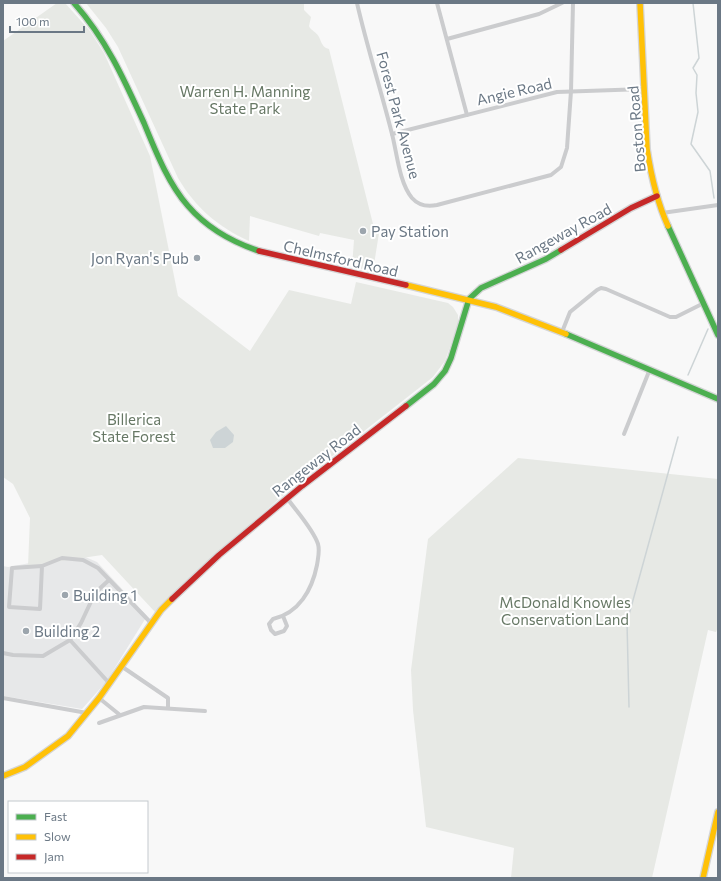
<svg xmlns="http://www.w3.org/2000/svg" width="721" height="881" font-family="Commissioner,sans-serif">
	<rect width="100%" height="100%" fill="#f8f8f8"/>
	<polygon fill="#e7e8e9" points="83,556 97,562 147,616 106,682 82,709 3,696 3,566 8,567 41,561"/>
	<g fill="#e7e9e5">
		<polygon points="57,3 65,3 90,31 104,53 150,156 178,296 250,351 289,290 351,304 356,282 448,303 453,307 458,315 458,324 445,361 433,377 289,490 172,594 155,612 102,555 28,566 30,518 13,484 3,477 3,41"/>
		<path d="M86,3h218v7l7,7 -2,9 1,2c3,3 8,6 9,9 3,6 3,10 10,12l46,183 4,1 -6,38 -21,-4 2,-27 -34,-7 -1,3 -69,-20 -1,25c-31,-14 -54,-34 -71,-63l-60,-131 -12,-19z"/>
		<polygon points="518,458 718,479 718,627 716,632 708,630 652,878 511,878 514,848 426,827 413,710 411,670 428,539"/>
	</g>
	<polygon fill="#cdd4d6" points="226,426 234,435 233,442 225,448 213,448 210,440 216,432"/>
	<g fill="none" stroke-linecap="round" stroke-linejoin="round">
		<g stroke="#cdd4d6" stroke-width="1.5">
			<polyline points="693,3 699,58 693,68 697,75 696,93 698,112 691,144 710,171 714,198"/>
			<polyline points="688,375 708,329"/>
			<polyline points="629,707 627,622 678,437"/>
		</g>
		<defs>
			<g id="fast">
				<path d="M74,3c32,36 50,76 70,120 12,29 24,60 44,83 19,22 44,36 71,45"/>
				<polyline points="668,226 718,335"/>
				<polyline points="566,334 718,399"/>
				<polyline points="406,406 434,384 445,371 451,358 469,299 481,288 546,259 561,250"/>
			</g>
			<g id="slow">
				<path d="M640,3l7,146c4,26 10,53 21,77"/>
				<polyline points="406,285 496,307 566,334"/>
				<polyline points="3,776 25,767 68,736 99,698 161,610 172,599"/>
				<polyline points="703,878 718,812"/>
			</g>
			<g id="jam">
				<polyline points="561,250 631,208 657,196"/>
				<polyline points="259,251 406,285"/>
				<polyline points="172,599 219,555 302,486 406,406"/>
			</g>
		</defs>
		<use href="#fast" stroke="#d4d5d6" stroke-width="8"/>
		<use href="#slow" stroke="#d4d5d6" stroke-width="8"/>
		<use href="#jam" stroke="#d4d5d6" stroke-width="8"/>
		<g stroke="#cbccce" stroke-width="4">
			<path d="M357,3c10,44 24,87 35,131 5,19 7,48 20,64 7,8 15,9 25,7l114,-30 10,-8 6,-19 4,-57 2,-88"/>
			<polyline points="437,3 467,115"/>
			<polyline points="447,39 539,14 562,3"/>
			<polyline points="392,134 557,92 644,89"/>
			<polyline points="662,213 718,205"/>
			<polyline points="562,332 570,312 597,290 601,288 606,289 670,317 676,317 704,303"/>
			<polyline points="624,434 650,369"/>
			<polyline points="42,566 40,609 9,607 12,568 42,566 62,558 83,560 98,568 151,623"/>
			<polyline points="109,580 95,593 81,623 70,640 109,683"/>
			<path d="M283,616l4,10 -3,5 -9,3 -4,-4 -2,-6 4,-5c26,-6 39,-29 44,-54 1,-7 3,-14 1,-21 -5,-15 -21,-32 -31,-46"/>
			<polyline points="3,653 13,655 43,656 70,640"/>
			<polyline points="121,666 168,698 168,708"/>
			<polyline points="3,698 87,713"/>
			<polyline points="99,698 120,715"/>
			<polyline points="99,723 144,707 205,711"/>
		</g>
		<use href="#fast" stroke="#4caf50" stroke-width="5.5"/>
		<use href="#slow" stroke="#ffc107" stroke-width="5.5"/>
		<use href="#jam" stroke="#c62828" stroke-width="5.5"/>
	</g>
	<g fill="#9ca5ad" stroke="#fff" stroke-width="1.5">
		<circle cx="363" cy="231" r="4"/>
		<circle cx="197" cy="258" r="4"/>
		<circle cx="65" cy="595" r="4"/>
		<circle cx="26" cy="631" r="4"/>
	</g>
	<g text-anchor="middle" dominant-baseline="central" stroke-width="4" stroke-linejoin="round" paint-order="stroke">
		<g font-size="15" fill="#677865" stroke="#fff">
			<text x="245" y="91">Warren H. Manning<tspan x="245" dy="17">State Park</tspan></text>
			<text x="134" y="419">Billerica<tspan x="134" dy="17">State Forest</tspan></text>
			<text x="565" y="602">McDonald Knowles<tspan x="565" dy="17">Conservation Land</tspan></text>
		</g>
		<g font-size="15" fill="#6b7885" stroke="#fff">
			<text transform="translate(514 91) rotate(-13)">Angie Road</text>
			<text transform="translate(399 115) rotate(75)">Forest Park Avenue</text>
			<text transform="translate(636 129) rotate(-95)">Boston Road</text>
			<text transform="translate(563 233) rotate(-29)">Rangeway Road</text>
			<text transform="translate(341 258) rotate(13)">Chelmsford Road</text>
			<text transform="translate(316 460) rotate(-38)">Rangeway Road</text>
		</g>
		<g font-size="15" fill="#6b7885" stroke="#fff" text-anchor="start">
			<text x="371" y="231">Pay Station</text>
			<text x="189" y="258" text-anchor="end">Jon Ryan's Pub</text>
			<text x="73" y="595">Building 1</text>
			<text x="34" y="631">Building 2</text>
		</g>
	</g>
	<rect width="721" height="881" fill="none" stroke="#6b7885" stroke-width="8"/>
	<rect x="8" y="801" width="140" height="72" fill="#ffffff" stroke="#c4c9ce"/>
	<rect x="16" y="814" width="20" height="6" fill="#4caf50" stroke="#c4c9ce"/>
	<text x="44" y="821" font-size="12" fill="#6b7885">Fast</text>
	<rect x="16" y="834" width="20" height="6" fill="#ffc107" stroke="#c4c9ce"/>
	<text x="44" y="841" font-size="12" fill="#6b7885">Slow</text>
	<rect x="16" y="854" width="20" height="6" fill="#c62828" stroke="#c4c9ce"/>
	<text x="44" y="861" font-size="12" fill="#6b7885">Jam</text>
	<path d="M10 26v6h74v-6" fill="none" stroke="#6b7885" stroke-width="2"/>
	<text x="16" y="26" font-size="12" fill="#6b7885" stroke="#ffffff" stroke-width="3" paint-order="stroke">100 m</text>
</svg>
